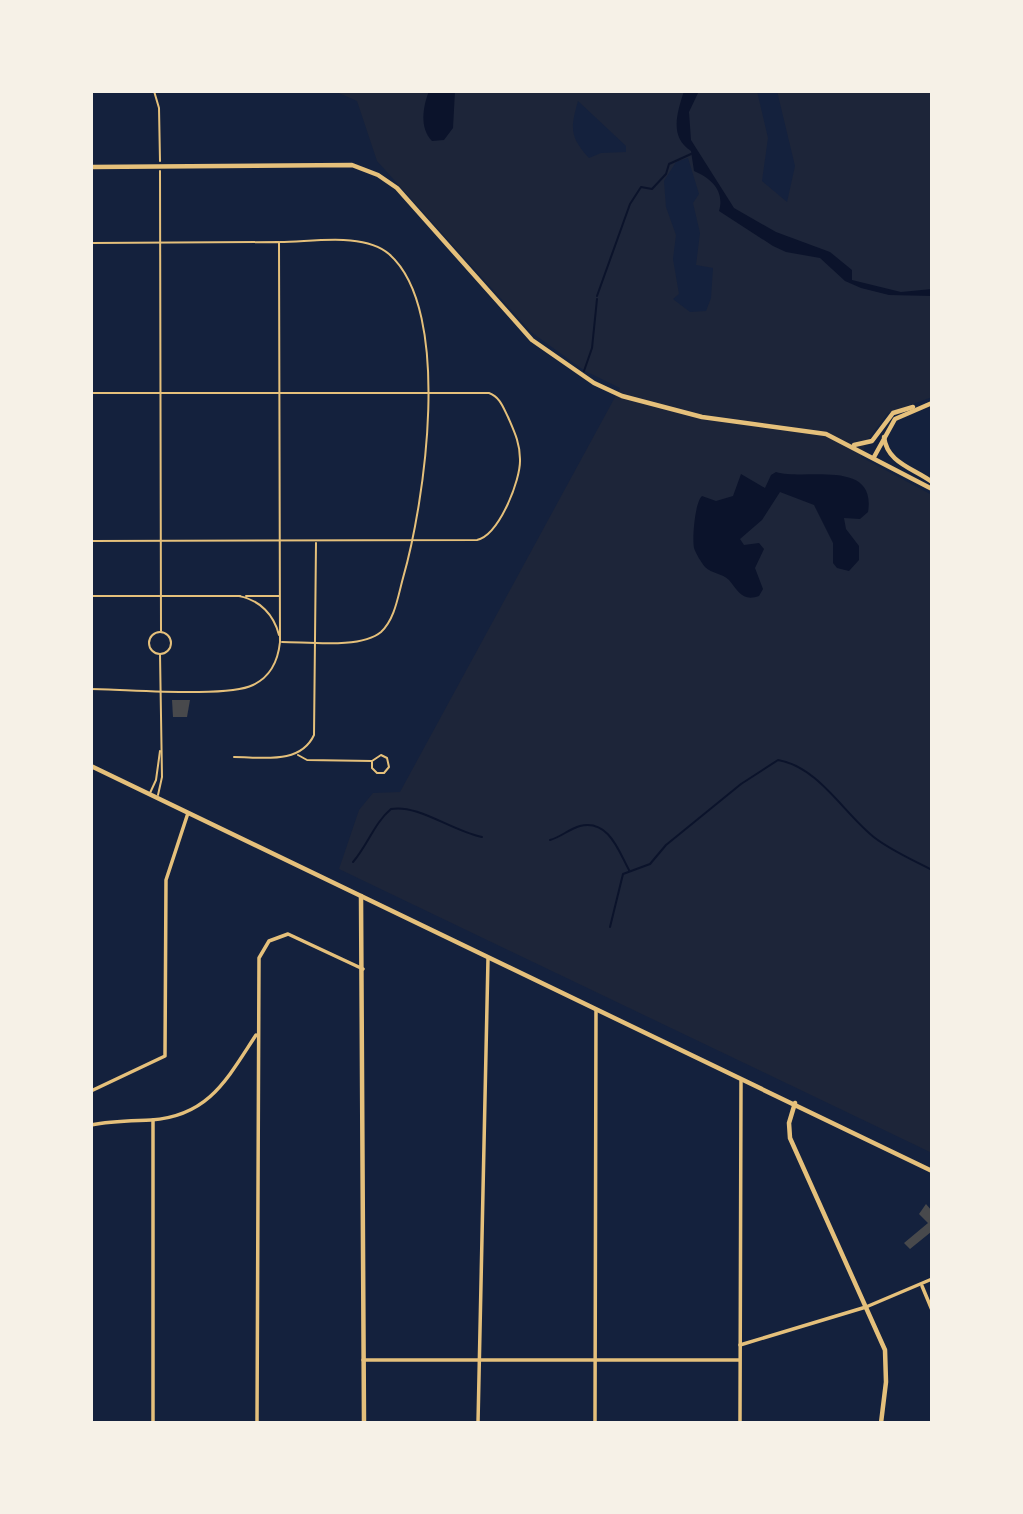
<svg xmlns="http://www.w3.org/2000/svg" width="1023" height="1514" font-family="Montserrat,sans-serif">
	<rect width="100%" height="100%" fill="#14213d"/>
	<path fill="#1d2539" fill-rule="evenodd" d="M334,91h423l11,47 -6,43 25,21 8,-36 -18,-75h155v306l-44,16 -20,26 -7,18 71,38v658l-593,-284 20,-59 14,-17 27,-1 220,-404 -35,-17 -54,-39 -154,-171 -20,-60zM578,101l48,45v6l-25,1 -12,5c-19,-21 -19,-29 -11,-57zM688,158l11,36 -6,9 7,30 -4,32 17,3 -2,30 -5,13 -16,1 -17,-13 6,-5 -6,-35 3,-24 -10,-28 -2,-26 12,-19z"/>
	<g fill="#0b132b">
		<path d="M429,91h26l-2,37 -9,12 -12,1c-13,-13 -9,-35 -3,-50z"/>
		<path d="M684,91h15l-10,21 2,28 43,68 42,24 54,20 22,18v10l49,12 31,-3v7l-43,-1 -28,-7 -16,-7 -25,-23 -34,-6 -13,-6 -54,-35c6,-20 -8,-33 -25,-40l-3,-20c-22,-14 -14,-38 -7,-60z"/>
		<path d="M776,472c28,9 101,-14 92,40l-8,7 -16,-1 2,11 13,17v14l-10,11 -12,-3 -4,-5v-20l-19,-38 -34,-13 -18,28 -22,19 4,6 15,-2 5,6 -9,19 8,21 -4,7c-16,6 -21,-5 -30,-16 -7,-7 -17,-6 -24,-13 -4,-5 -9,-13 -11,-19 -2,-10 1,-46 8,-52l14,5 17,-5 8,-22 24,14 6,-13z"/>
	</g>
	<g fill="none" stroke-linecap="round" stroke-linejoin="round">
		<g stroke="#0b132b" stroke-width="2">
			<polyline points="597,296 630,204 641,187 652,189 666,174 669,164 691,154"/>
			<polyline points="584,371 592,348 597,299"/>
			<path d="M550,840c11,-3 19,-11 30,-14 29,-7 39,26 49,44"/>
			<path d="M353,862c14,-16 22,-40 38,-53 27,-5 61,22 91,28"/>
			<path d="M610,927l13,-53 27,-10 16,-19 75,-61 37,-24c41,7 66,54 97,78 17,13 38,22 57,32"/>
		</g>
	</g>
	<g fill="#48494c">
		<polygon points="172,700 190,700 187,717 173,717"/>
		<polygon points="926,1204 932,1211 931,1232 910,1249 904,1243 928,1223 919,1214"/>
	</g>
	<g fill="none" stroke-linecap="round" stroke-linejoin="round">
		<g stroke="#e5c07b" stroke-width="2">
			<polyline points="154,91 159,108 160,161"/>
			<polyline points="160,171 161,631"/>
			<path d="M280,242c32,0 84,-10 109,12 65,57 35,251 14,324 -5,18 -8,41 -22,54 -20,17 -73,10 -99,10"/>
			<path d="M91,243l188,-1 1,400c-2,19 -10,35 -27,43 -26,13 -128,4 -162,4"/>
			<path d="M91,393h398c11,4 14,14 19,24 6,14 12,26 12,42 1,21 -21,76 -43,81l-386,1"/>
			<polyline points="91,596 240,596"/>
			<path d="M239,596c21,4 35,19 40,39"/>
			<polyline points="246,596 279,596"/>
			<circle cx="160" cy="643" r="11"/>
			<polyline points="298,755 307,760 372,761 381,755 387,758 389,767 384,773 377,773 372,768 372,761"/>
			<path d="M234,757c28,0 66,8 80,-22l2,-192"/>
			<polyline points="150,793 156,780 160,751"/>
			<polyline points="158,795 162,777 160,654"/>
		</g>
		<g stroke="#e5c07b" stroke-width="3.5">
			<polyline points="91,1091 165,1056 166,880 188,813"/>
			<polyline points="153,1120 153,1423"/>
			<path d="M91,1125c20,-4 40,-4 60,-5 58,-4 76,-41 105,-85"/>
			<polyline points="922,1286 932,1310"/>
			<polyline points="740,1345 866,1307 932,1279"/>
			<polyline points="363,1360 739,1360"/>
			<polyline points="257,1423 259,958 269,941 288,934 363,969"/>
			<polyline points="478,1423 488,959"/>
			<polyline points="595,1423 596,1010"/>
			<polyline points="740,1423 741,1081"/>
		</g>
		<g stroke="#e5c07b" stroke-width="4.5">
			<polyline points="91,167 352,165 378,175 397,188 532,340 594,383 622,396 702,417 826,434 932,489"/>
			<path d="M884,437c3,26 29,31 48,45"/>
			<polyline points="854,445 872,441 893,413 913,407"/>
			<polyline points="874,457 895,419 932,403"/>
			<polyline points="361,896 364,1423"/>
			<polyline points="795,1103 789,1123 790,1138 885,1350 886,1382 881,1423"/>
		</g>
		<polyline stroke="#e5c07b" stroke-width="4.5" points="91,766 932,1171"/>
	</g>
	<rect width="1023" height="1514" fill="none" stroke="#f6f1e7" stroke-width="186"/>
</svg>
